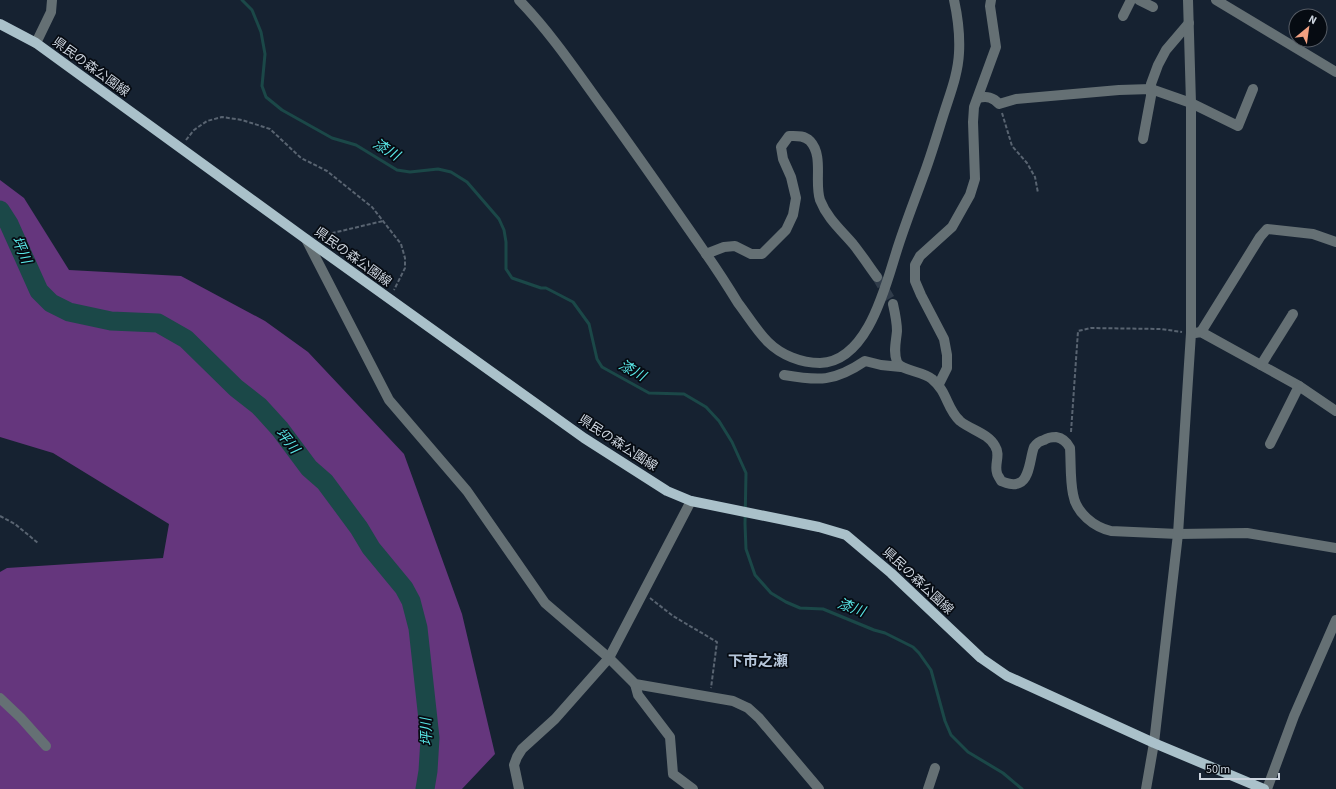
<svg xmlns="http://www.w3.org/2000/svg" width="1336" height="789" font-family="'Source Sans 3','Noto Sans JP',sans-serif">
	<rect width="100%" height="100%" fill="#162231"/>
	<polygon fill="#65367d" points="0,180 24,198 69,270 181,276 265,321 308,352 404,454 462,614 495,754 462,789 0,789 0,572 7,568 163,558 169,524 53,453 0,437"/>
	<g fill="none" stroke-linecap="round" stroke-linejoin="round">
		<polyline stroke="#1b4848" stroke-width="3" points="242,0 252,10 261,32 265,54 262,86 266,97 282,110 332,138 356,145 397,170 410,172 438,169 451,172 467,182 499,219 504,230 506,242 506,269 512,278 541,288 546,288 573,302 589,324 597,359 602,367 649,393 684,394 706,407 719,421 732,442 746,473 745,524 746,549 755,575 771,593 786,602 800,608 823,609 874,630 885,633 913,647 919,653 931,670 945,721 951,735 968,752 1003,773 1022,789"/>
		<polyline stroke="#1b4848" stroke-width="19" points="0,210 9,224 39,291 51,303 69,312 111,321 158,323 186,339 236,388 259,406 280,429 309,468 325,482 359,528 371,548 404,588 411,601 418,628 430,738 428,771 425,789"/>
		<polyline stroke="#313d4b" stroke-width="10" stroke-dasharray="10 5" stroke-linecap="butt" points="877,277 893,304"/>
		<g stroke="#596471" stroke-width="2" stroke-dasharray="4 2" stroke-linecap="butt">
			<polyline points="1002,113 1012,146 1027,163 1035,177 1038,193"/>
			<polyline points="186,140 194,130 207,121 222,117 242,120 270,129 301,158 327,171 372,207 401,244 405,258 405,268 394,290"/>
			<polyline points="320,236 383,221"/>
			<polyline points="1071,432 1078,331 1091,328 1161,329 1182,332"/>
			<polyline points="0,516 15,524 38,543"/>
			<polyline points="650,598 673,616 717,642 711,688"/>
		</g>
		<g stroke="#657074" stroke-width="10">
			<path d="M519,0c31,32 56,69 82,105 35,48 69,97 103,146 12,17 23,34 34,52 10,13 18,27 30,39 13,13 33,21 52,21 47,-1 65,-75 76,-110 8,-26 18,-51 27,-76 8,-21 14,-42 21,-64 6,-19 14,-39 15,-60 1,-18 -1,-35 -5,-53"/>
			<polyline points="1139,0 1153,7"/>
			<polyline points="1216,0 1336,72"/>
			<polyline points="1123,16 1131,0"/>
			<polyline points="36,43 51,12 52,0"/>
			<path d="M978,98c9,-2 15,-1 21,6l17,-5 103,-9 32,-1 40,14 47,23 15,-37"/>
			<polyline points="1143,139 1151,96 1151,84 1158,65 1166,50 1189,23"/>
			<polyline points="306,239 389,400 467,491 545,603 609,658 635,684 733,701 748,708 759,718 819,789"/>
			<path d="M706,254l18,-7 11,-1 16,8h11l24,-24 7,-15 3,-17 -5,-21 -8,-18 -2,-12 8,-11c7,0 15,-1 21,5 14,15 4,41 10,59 7,18 21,30 33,44 8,10 16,22 24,33"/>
			<path d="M893,304c2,9 4,18 4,27 -1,11 -4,21 0,31 4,9 26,9 35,17 16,13 14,29 28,42 11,9 28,12 35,25 6,9 -1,18 2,27 0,2 3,5 4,8 5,2 12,5 18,2 11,-4 11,-26 15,-36 2,-3 6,-6 10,-7 3,-2 7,-3 12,-3 6,1 11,5 14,11 1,15 0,31 3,46 3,19 21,33 38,37l67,3 69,-1 89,15"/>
			<polyline points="1201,332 1260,237 1267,229 1313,234 1336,242"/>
			<polyline points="1195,333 1201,332 1299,386 1336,411"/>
			<polyline points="1261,365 1293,314"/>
			<path d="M784,375c35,6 50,7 81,-14l16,4 20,2"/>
			<polyline points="939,384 947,368 947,355 944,339 921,295 915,281 915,265 920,256 952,227 970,195 975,179 973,122 974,107 996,47 990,6 991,0"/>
			<polyline points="1270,444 1299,386"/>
			<polyline points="635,684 638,695 670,737 673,774 693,789"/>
			<polyline points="0,698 21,718 46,746"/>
			<polyline points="519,789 514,765 517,757 522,749 555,719 609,658 691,501"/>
			<polyline points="928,789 935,768"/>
			<polyline points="1146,789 1154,743 1178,534 1191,333 1191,103 1188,0"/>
			<polyline points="1267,789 1294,716 1336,620"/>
		</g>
		<polyline stroke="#aac1ca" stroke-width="10" points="0,24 36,43 306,239 584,438 667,491 691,501 819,527 846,535 891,573 981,658 1007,676 1154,743 1264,789"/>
	</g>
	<g text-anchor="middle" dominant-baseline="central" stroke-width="3.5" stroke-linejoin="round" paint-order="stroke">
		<g font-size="13" fill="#ccd4de" stroke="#060b12">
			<text transform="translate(91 67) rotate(36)">県民の森公園線</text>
			<text transform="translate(353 257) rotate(36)">県民の森公園線</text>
			<text transform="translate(618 443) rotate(33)">県民の森公園線</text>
			<text transform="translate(918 581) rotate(43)">県民の森公園線</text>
		</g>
		<g font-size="14" font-style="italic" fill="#59e7e7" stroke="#060b12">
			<text transform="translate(386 150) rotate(31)">漆川</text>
			<text transform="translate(21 250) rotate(66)">坪川</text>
			<text transform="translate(632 371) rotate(29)">漆川</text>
			<text transform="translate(287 441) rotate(51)">坪川</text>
			<text transform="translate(851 608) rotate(20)">漆川</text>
			<text transform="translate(427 732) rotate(-92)">坪川</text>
		</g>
		<g font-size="15" font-weight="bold" fill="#b6c6da" stroke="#060b12">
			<text x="758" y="661">下市之瀬</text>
		</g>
	</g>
	<g transform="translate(1308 28) rotate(29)"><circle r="19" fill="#060b12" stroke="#555b64"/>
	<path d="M0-3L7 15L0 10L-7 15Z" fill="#f2a081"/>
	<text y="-6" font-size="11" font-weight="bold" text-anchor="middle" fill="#ccd4de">N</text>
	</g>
	<path d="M1200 773v6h79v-6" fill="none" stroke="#ccd4de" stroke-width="2"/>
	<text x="1206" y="773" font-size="12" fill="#ccd4de" stroke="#060b12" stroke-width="3" paint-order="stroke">50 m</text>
</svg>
